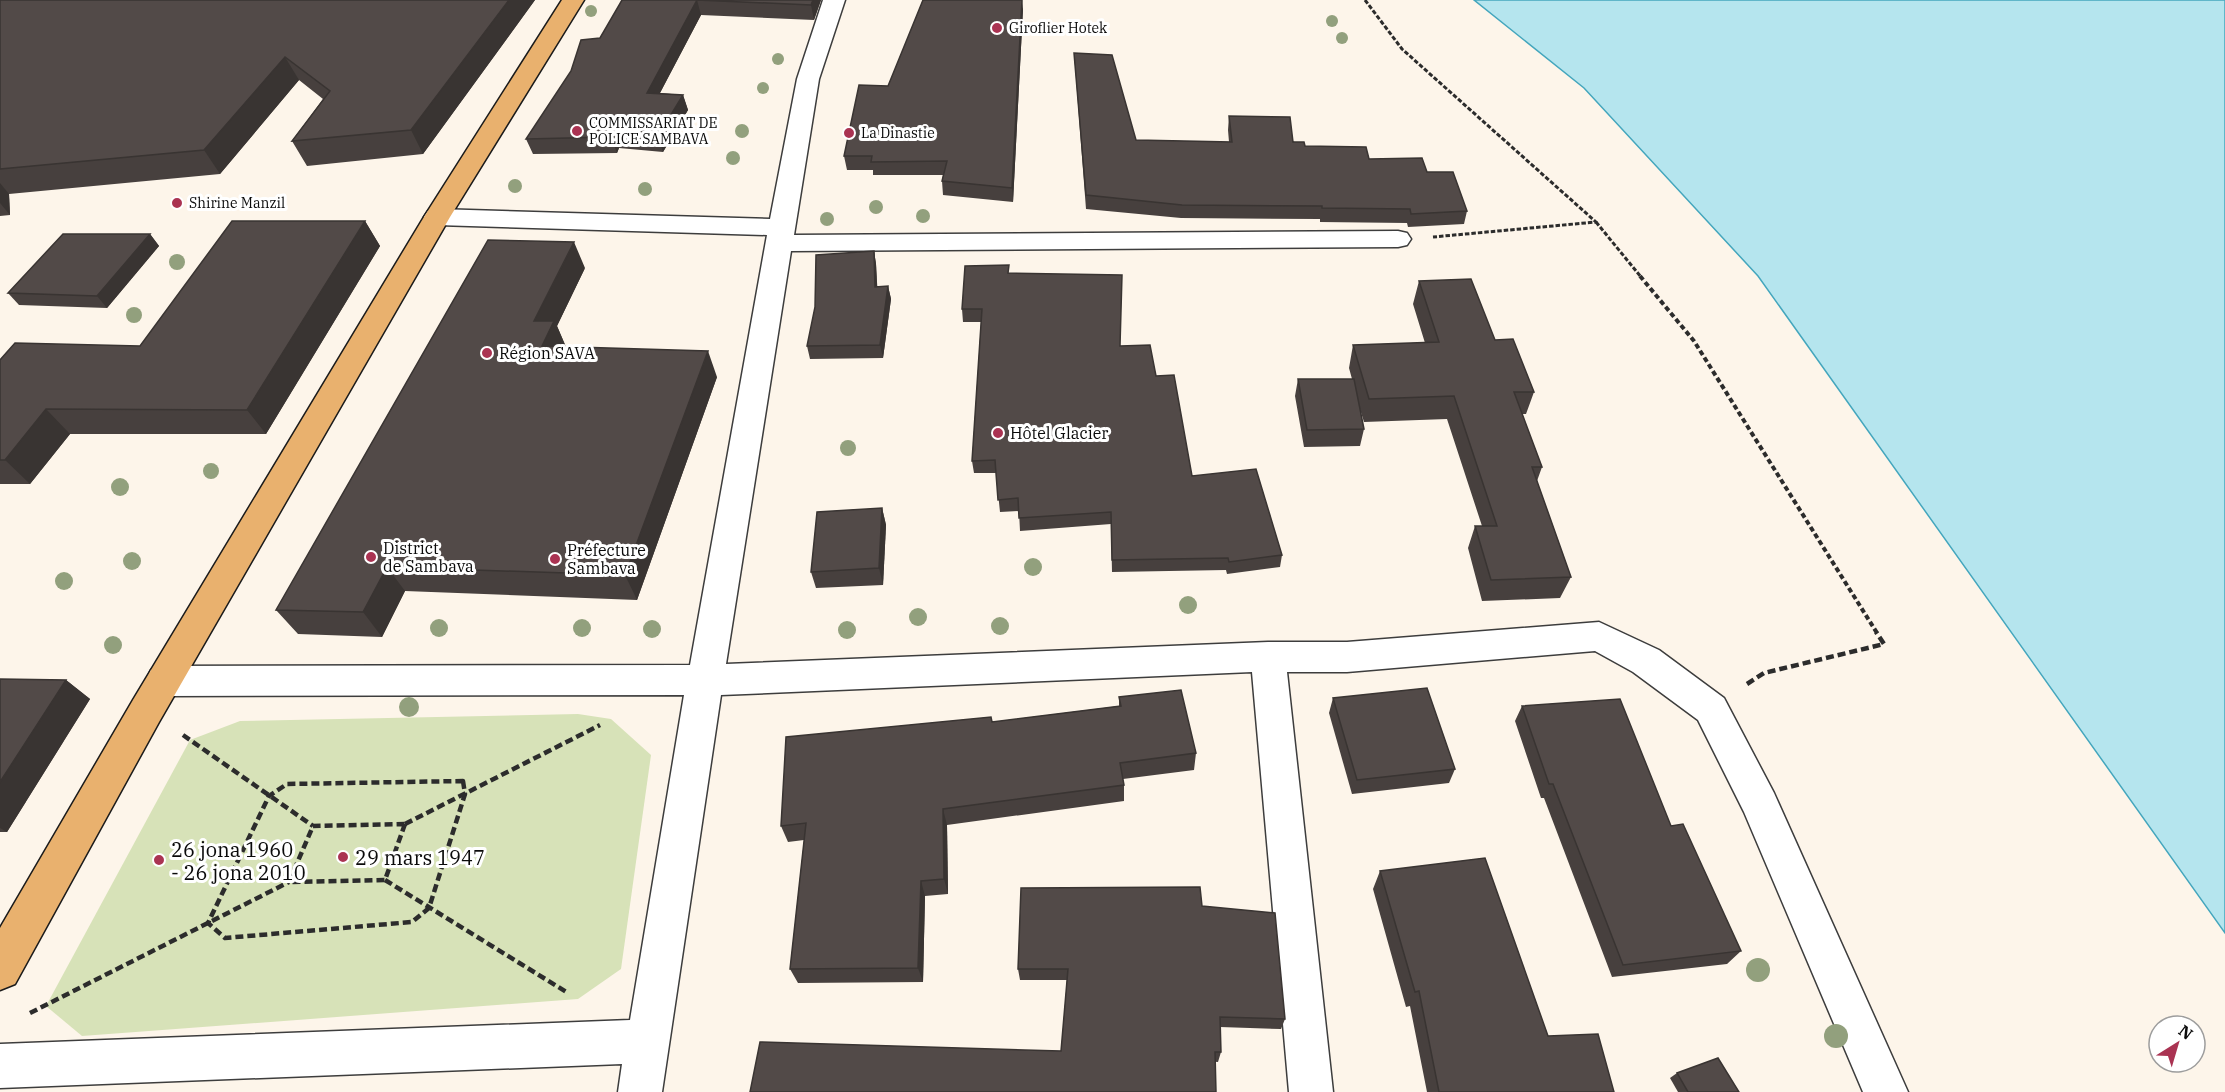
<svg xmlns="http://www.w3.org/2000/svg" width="2225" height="1092" font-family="'IBM Plex Serif',serif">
	<rect width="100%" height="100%" fill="#fdf5ea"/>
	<polygon fill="#d7e2b8" points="578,714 611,719 651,755 621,969 578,999 82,1036 46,1006 190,740 240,721"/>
	<polygon fill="#b5e5ee" stroke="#44a6bd" stroke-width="1.5" points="1474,0 2225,0 2225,933 1758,276 1584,88"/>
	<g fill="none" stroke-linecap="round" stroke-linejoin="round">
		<defs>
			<polygon id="minor" points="823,0 845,0 819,79 794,235 1398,231 1407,233 1411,239 1407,245 1398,247 791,251 726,664 1268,642 1347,642 1599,622 1659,650 1724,698 1774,793 1908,1092 1863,1092 1744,812 1698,720 1633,672 1595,651 1347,672 1287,672 1333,1092 1289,1092 1252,672 721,695 662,1092 618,1092 622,1064 0,1088 0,1044 630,1020 684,695 164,696 151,692 146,681 151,670 164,666 690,665 767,235 437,225 428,223 424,217 428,211 437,209 770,219 797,79"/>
			<polygon id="major" points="562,0 584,0 450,217 159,722 15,984 0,990 0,928 133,700 424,217"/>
		</defs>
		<use href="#minor" stroke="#3d3d3d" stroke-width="3"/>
		<use href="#major" stroke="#1b1b1b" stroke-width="3"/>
		<g stroke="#2c2c2c" stroke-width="3" stroke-dasharray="4.5 2" stroke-linecap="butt">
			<polyline points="1365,0 1402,49 1596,222 1433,237"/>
			<polyline points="1596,222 1641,277"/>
		</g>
		<polyline stroke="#2c2c2c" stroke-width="4" stroke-dasharray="5 3" stroke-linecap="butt" points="1640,276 1694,341 1877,633"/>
		<g stroke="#2c2c2c" stroke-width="4.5" stroke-dasharray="8 4" stroke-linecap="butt">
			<polyline points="1747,684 1764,673 1884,644 1876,632"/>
			<polyline points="183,735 313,826"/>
			<polygon points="463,781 465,794 429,908 412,922 225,938 208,923 269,796 287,784"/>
			<polygon points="405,824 385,880 289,882 313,826"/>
			<polyline points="405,824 600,725"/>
			<polyline points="385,880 568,993"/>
			<polyline points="30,1013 289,882"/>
		</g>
		<use href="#minor" fill="#fff" fill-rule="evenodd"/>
		<use href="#major" fill="#e9b16e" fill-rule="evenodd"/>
	</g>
	<g fill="#92a07d">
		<circle cx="591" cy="11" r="6"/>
		<circle cx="1332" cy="21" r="6"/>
		<circle cx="1342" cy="38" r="6"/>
		<circle cx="778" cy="59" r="6"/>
		<circle cx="763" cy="88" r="6"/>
		<circle cx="742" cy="131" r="7"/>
		<circle cx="733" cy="158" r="7"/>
		<circle cx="515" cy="186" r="7"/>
		<circle cx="645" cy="189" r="7"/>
		<circle cx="876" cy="207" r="7"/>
		<circle cx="923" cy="216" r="7"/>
		<circle cx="827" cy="219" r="7"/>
		<circle cx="177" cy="262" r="8"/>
		<circle cx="134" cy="315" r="8"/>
		<circle cx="848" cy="448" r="8"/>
		<circle cx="211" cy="471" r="8"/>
		<circle cx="120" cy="487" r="9"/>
		<circle cx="132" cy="561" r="9"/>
		<circle cx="1033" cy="567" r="9"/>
		<circle cx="64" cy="581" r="9"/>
		<circle cx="1188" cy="605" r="9"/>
		<circle cx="918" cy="617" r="9"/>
		<circle cx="1000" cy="626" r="9"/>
		<circle cx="439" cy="628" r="9"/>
		<circle cx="582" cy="628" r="9"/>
		<circle cx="652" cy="629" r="9"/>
		<circle cx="847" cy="630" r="9"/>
		<circle cx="113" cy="645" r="9"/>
		<circle cx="409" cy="707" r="10"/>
		<circle cx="1758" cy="970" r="12"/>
		<circle cx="1836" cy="1036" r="12"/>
	</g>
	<g fill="#47403e">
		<polygon points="0,0 535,0 423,154 307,166 292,141 323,99 299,80 220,174 9,194 10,215 0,216"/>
		<polygon points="622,0 821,0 814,20 701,15 660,93 683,95 688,110 663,152 619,148 617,153 533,154 526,139 600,38"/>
		<polygon points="1023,9 1013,202 943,195 942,181 943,175 873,175 873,170 847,170 844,156 888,86"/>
		<polygon points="1074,53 1136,140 1229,142 1228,130 1229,116 1305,146 1369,159 1467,211 1464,224 1408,227 1407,223 1320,222 1320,219 1181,218 1086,209"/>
		<polygon points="365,221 380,246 266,434 70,434 30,484 0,484 0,360 140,346"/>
		<polygon points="150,234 159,246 107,308 19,305 8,293"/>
		<polygon points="874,251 876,264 877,286 888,286 891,299 883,358 810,359 807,346"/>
		<polygon points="585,268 557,326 566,347 717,377 637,600 405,591 382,637 298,634 276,610"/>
		<polygon points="1009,273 1120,346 1156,376 1192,476 1282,555 1280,567 1227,574 1226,570 1112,572 1111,524 1020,531 1019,511 1000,512 996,473 974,473 972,461 981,322 963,322 962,309"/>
		<polygon points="1419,281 1495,340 1534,392 1526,414 1522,414 1542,467 1537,481 1571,577 1560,598 1482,601 1468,548 1475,526 1482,526 1447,419 1364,422 1359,406 1364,429 1360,446 1304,447 1295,396 1298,379 1352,379 1349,368 1353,345 1425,343 1413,304"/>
		<polygon points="882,508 886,525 883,585 816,588 811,572"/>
		<polygon points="0,679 66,680 90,699 7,832 0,832"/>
		<polygon points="1119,697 1196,753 1194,770 1123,779 1124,785 1124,801 947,825 948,894 925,896 923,982 798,983 790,969 804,840 788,842 781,826 992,722 1119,706"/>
		<polygon points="1333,698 1455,769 1449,783 1352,794 1329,713"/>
		<polygon points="1522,706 1671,826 1741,951 1727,964 1612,977 1544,798 1541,798 1515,721"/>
		<polygon points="1380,871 1548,1036 1614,1092 1427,1092 1410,1006 1406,1007 1373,889"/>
		<polygon points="1202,906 1285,1019 1281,1029 1220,1027 1221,1052 1218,1062 1061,1051 1067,980 1020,980 1018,969"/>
		<polygon points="1677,1073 1739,1092 1678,1092 1670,1078"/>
	</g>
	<g fill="#393432">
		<polygon points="509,0 535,0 423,154 411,130"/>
		<polygon points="697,0 701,15 652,108 647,93"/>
		<polygon points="813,0 821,0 814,20 811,5"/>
		<polygon points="1022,0 1023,9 1013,202 1012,188"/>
		<polygon points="285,57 299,80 220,174 204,150"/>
		<polygon points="683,95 688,110 663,152 658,136"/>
		<polygon points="613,133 619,148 617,153 611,137"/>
		<polygon points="0,183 9,194 10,215 0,203"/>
		<polygon points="365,221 380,246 266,434 247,410"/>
		<polygon points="150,234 159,246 107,308 97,296"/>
		<polygon points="574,242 585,268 557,326 566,347 542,346 534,321"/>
		<polygon points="874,251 876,264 878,300 875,287"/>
		<polygon points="888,286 891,299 883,358 880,345"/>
		<polygon points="708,351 717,377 637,600 625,575"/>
		<polygon points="46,409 70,434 30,484 5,460"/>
		<polygon points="882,508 886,525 883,585 879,568"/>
		<polygon points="387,567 405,591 382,637 363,612"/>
		<polygon points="66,680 90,699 7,832 0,828 0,782"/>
		<polygon points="943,809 947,825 948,894 944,879"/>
		<polygon points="921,881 925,896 923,982 918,968"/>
	</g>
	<g fill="#524a48" stroke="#393432" stroke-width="1.5">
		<polygon points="0,0 509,0 411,130 292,141 330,91 285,57 204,150 0,169"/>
		<polygon points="622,0 813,0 811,5 697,0 647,93 683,95 658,136 613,133 611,137 526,139 571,71 581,40 600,38"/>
		<polygon points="923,0 1022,0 1012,188 942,181 947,161 871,162 872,156 844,156 859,85 888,86"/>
		<polygon points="1074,53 1112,55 1136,140 1232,142 1229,116 1290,117 1293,142 1304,142 1305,146 1366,147 1369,159 1422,158 1427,172 1453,172 1467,211 1411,214 1410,209 1322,208 1322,206 1182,205 1086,195"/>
		<polygon points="232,221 365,221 247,410 46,409 5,460 0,460 0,360 15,343 140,346"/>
		<polygon points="63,234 150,234 97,296 8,293"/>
		<polygon points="488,240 574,242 534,321 554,321 542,346 708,351 625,575 387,567 363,612 276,610"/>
		<polygon points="874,251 875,287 888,286 880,345 807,346 815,307 816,255"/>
		<polygon points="1009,265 1008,273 1122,275 1120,346 1150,345 1156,376 1174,375 1192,476 1256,469 1282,555 1229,562 1228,558 1112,560 1111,512 1019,518 1018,498 998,500 995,460 972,461 982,309 962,309 965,266"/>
		<polygon points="1471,279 1495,340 1513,339 1534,392 1514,392 1542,467 1532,467 1571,577 1491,580 1475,526 1497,526 1454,396 1369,399 1353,345 1439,342 1419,281"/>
		<polygon points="1298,379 1354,379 1364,429 1307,430"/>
		<polygon points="882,508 879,568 811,572 817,512"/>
		<polygon points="0,679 66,680 0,782"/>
		<polygon points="1427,688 1455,769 1357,780 1333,698"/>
		<polygon points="1181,690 1196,753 1120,763 1124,785 943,809 944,879 921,881 918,968 790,969 806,823 781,826 786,737 991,717 992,722 1121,706 1119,697"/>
		<polygon points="1620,699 1671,826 1683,824 1741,951 1623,965 1553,784 1549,784 1522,706"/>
		<polygon points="1485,858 1548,1036 1598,1034 1614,1092 1439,1092 1419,991 1415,992 1380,871"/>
		<polygon points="1200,887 1202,906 1275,913 1285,1019 1220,1017 1221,1052 1215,1052 1216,1092 750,1092 760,1042 1061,1051 1068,969 1018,969 1021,888"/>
		<polygon points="1718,1058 1739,1092 1688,1092 1677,1073"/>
	</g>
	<g fill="#aa3352" stroke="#fff" stroke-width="2">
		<circle cx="997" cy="28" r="6"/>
		<circle cx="577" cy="131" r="6"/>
		<circle cx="849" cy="133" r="6"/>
		<circle cx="177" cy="203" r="6"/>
		<circle cx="487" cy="353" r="6"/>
		<circle cx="998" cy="433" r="6"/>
		<circle cx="371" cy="557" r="6"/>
		<circle cx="555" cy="559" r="6"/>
		<circle cx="343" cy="857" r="6"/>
		<circle cx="159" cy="860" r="6"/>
	</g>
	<g text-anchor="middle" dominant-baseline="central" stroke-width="6" stroke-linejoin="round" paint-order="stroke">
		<g font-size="14" fill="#0a0a0a" stroke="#fff" text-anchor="start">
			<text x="1009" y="28">Giroflier Hotek</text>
			<text x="589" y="123">COMMISSARIAT DE<tspan x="589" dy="16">POLICE SAMBAVA</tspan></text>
			<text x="861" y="133">La Dinastie</text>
			<text x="189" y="203">Shirine Manzil</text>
		</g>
		<g font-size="16" fill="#0a0a0a" stroke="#fff" text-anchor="start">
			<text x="499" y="353">Région SAVA</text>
			<text x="1010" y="433">Hôtel Glacier</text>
			<text x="383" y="548">District<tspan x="383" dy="18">de Sambava</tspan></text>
			<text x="567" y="550">Préfecture<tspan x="567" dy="18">Sambava</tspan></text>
		</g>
		<g font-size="20" fill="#0a0a0a" stroke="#fff" text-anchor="start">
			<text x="171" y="849">26 jona 1960<tspan x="171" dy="23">- 26 jona 2010</tspan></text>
			<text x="355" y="857">29 mars 1947</text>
		</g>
	</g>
	<g transform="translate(2177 1044) rotate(37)"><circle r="28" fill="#ffffff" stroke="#9d9d9d" stroke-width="1.5"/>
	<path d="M0-4.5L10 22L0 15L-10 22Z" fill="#aa3352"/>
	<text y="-9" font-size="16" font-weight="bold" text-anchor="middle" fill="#0a0a0a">N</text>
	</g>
</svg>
